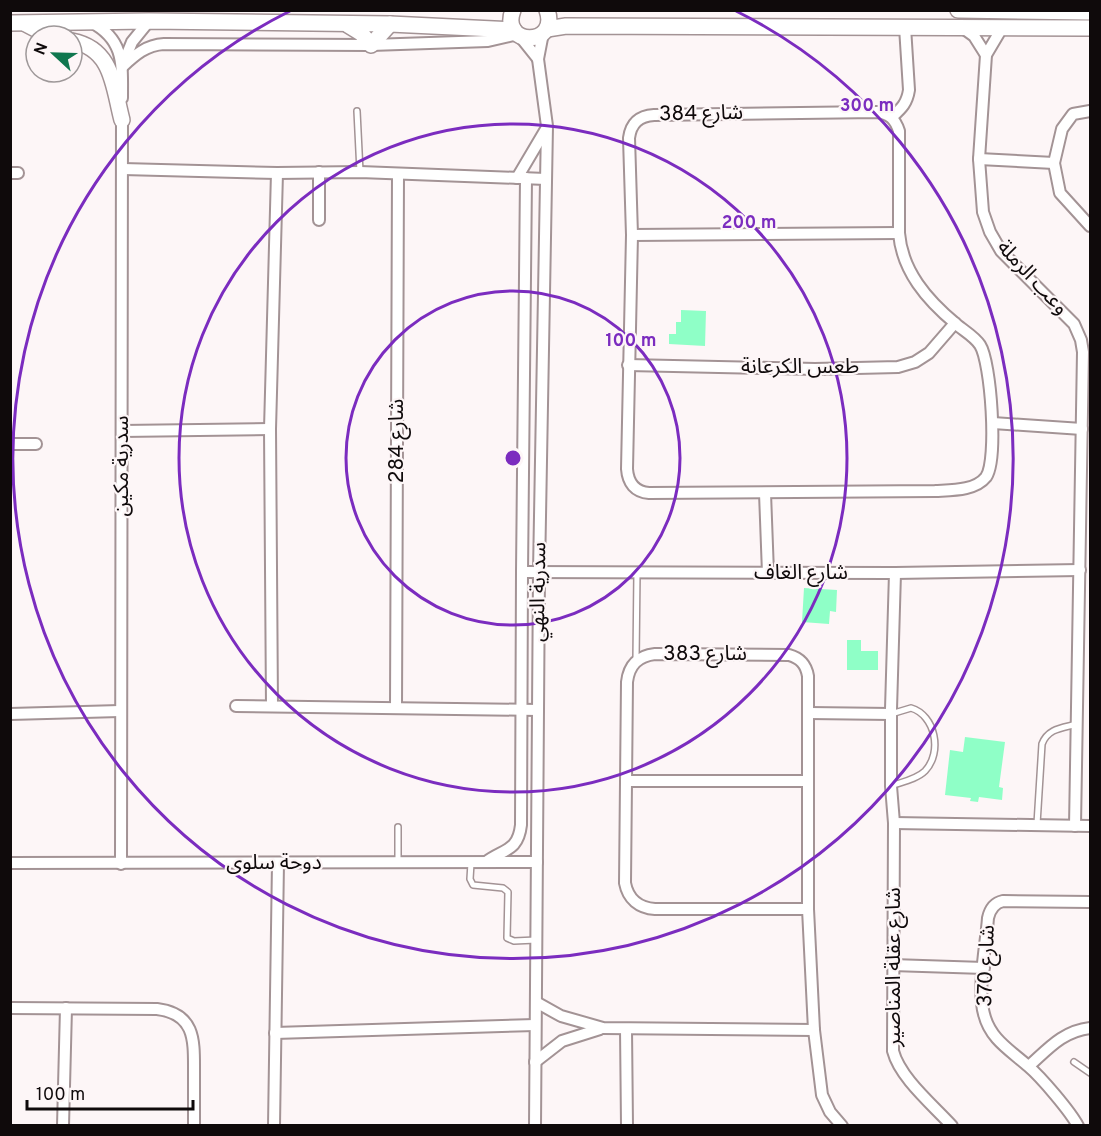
<svg xmlns="http://www.w3.org/2000/svg" width="1101" height="1136" font-family="Overpass,'Noto Sans Arabic',sans-serif">
	<rect width="100%" height="100%" fill="#fdf6f7"/>
	<g fill="#8fffc7">
		<polygon points="681,310 706,311 705,346 669,344 669,334 676,334 676,322 681,322"/>
		<polygon points="804,588 837,590 836,612 830,611 829,624 802,622"/>
		<polygon points="847,640 861,640 861,651 878,651 878,670 847,670"/>
		<polygon points="965,737 1005,742 999,787 1003,788 1002,800 979,797 978,802 970,801 971,798 945,795 950,750 963,752"/>
	</g>
	<g fill="none" stroke-linecap="round" stroke-linejoin="round">
		<defs>
			<g id="lane">
				<polyline points="357,111 360,172"/>
				<polyline points="636,660 637,572"/>
				<path d="M891,786c11,-4 26,-7 34,-15 18,-19 10,-56 -14,-63l-20,6"/>
				<path d="M1037,824l5,-80c6,-16 21,-16 35,-20"/>
				<polyline points="398,863 398,827"/>
				<polyline points="471,863 470,879 473,885 503,888 508,892 507,938 514,941 536,940"/>
				<polyline points="1074,1062 1090,1073"/>
			</g>
			<g id="street">
				<path d="M91,22c34,18 31,43 31,76"/>
				<polyline points="963,28 974,36 986,55"/>
				<polyline points="1002,28 986,55 979,159 983,212 990,232 1001,251 1074,324 1081,340 1083,352 1075,826"/>
				<polyline points="123,64 132,42 149,21"/>
				<path d="M122,67c13,-12 24,-22 42,-23l207,1 117,-4 30,-7 20,25"/>
				<polyline points="1090,111 1073,114 1062,129 1054,163 1060,193 1090,226"/>
				<path d="M877,112c13,2 18,7 22,19v102c3,38 28,67 57,91 8,7 18,12 24,21 11,17 18,115 6,132 -11,14 -35,13 -51,14l-286,2c-14,-1 -21,-10 -22,-24l5,-234 -3,-97c2,-15 10,-22 25,-23z"/>
				<path d="M892,117c10,-9 15,-14 17,-27l-4,-63"/>
				<polyline points="979,159 1054,163"/>
				<polyline points="123,169 277,173 360,172 546,179"/>
				<polyline points="319,172 319,220"/>
				<polyline points="10,173 18,173"/>
				<polyline points="517,178 546,129"/>
				<polyline points="632,235 899,233"/>
				<polyline points="628,365 815,369 898,367 915,362 929,353 955,323"/>
				<polyline points="993,423 1082,429"/>
				<polyline points="122,431 270,429"/>
				<polyline points="10,444 36,444"/>
				<polyline points="765,493 768,573"/>
				<polyline points="522,572 895,573 1080,570"/>
				<path d="M895,573l-4,136v77l3,37 -1,228c7,27 40,54 59,75"/>
				<polyline points="236,706 538,710"/>
				<polyline points="272,706 270,429 277,173"/>
				<polyline points="396,708 398,174"/>
				<polyline points="809,713 891,714"/>
				<polyline points="10,714 120,711"/>
				<polyline points="626,781 808,781"/>
				<polyline points="894,823 1090,826"/>
				<path d="M486,862c17,-13 32,-10 35,-37l1,-253 4,-394"/>
				<polyline points="10,863 537,862"/>
				<polyline points="121,864 122,114"/>
				<path d="M808,909h-153c-16,-1 -27,-10 -30,-26l2,-201c2,-17 11,-26 28,-28l134,1c11,3 17,9 19,21v233l6,121 8,65 8,17 12,14"/>
				<polyline points="892,965 984,968"/>
				<polyline points="536,1002 561,1016 603,1028 814,1030"/>
				<path d="M10,1008l147,1c39,5 37,32 37,64 0,18 0,35 0,53"/>
				<polyline points="626,1029 627,1126"/>
				<polyline points="275,1033 535,1025"/>
				<polyline points="535,1062 562,1041 600,1029"/>
				<path d="M1029,1066c19,-17 34,-35 61,-38"/>
				<polyline points="63,1126 66,1008"/>
				<polyline points="274,1126 278,863"/>
				<polyline points="535,1126 539,572 547,126 538,59 543,33"/>
				<path d="M1078,1126c-8,-15 -37,-49 -50,-60 -18,-16 -38,-27 -44,-52 -7,-25 2,-69 4,-96 2,-9 6,-15 15,-17l87,1"/>
			</g>
			<g id="secondary">
				<path d="M513,10c-14,37 47,37 34,0"/>
				<polyline points="958,10 1090,12"/>
				<polyline points="10,23 149,21 390,24 514,30"/>
				<polyline points="26,24 49,36"/>
				<polyline points="348,25 361,33 371,45 390,24"/>
				<polyline points="547,29 566,26 1090,28"/>
				<path d="M72,41c41,8 41,45 50,79"/>
			</g>
		</defs>
		<use href="#lane" stroke="#a39395" stroke-width="8"/>
		<use href="#street" stroke="#a39395" stroke-width="14"/>
		<use href="#secondary" stroke="#a39395" stroke-width="18"/>
		<use href="#lane" stroke="#fff" stroke-width="5"/>
		<use href="#street" stroke="#fff" stroke-width="10"/>
		<use href="#secondary" stroke="#fff" stroke-width="15"/>
	</g>
	<g fill="none" stroke="#7b2cbf" stroke-width="3">
		<circle cx="513" cy="458" r="167"/>
		<circle cx="513" cy="458" r="334"/>
		<path d="M736 11A500 500 0 1 1 290 11"/>
	</g>
	<g text-anchor="middle" dominant-baseline="central" stroke-width="4.5" stroke-linejoin="round" paint-order="stroke">
		<g font-size="21" fill="#0f0a0b" stroke="#fdf6f7">
			<text transform="translate(701 114) rotate(-1)">شارع 384</text>
			<text transform="translate(1032 278) rotate(47)">وعب الرملة</text>
			<text x="800" y="367">طعس الكرعانة</text>
			<text transform="translate(397 441) rotate(-90)">شارع 284</text>
			<text transform="translate(122 466) rotate(-90)">سدرية مكين</text>
			<text x="801" y="573">شارع الغاف</text>
			<text transform="translate(539 592) rotate(-89)">سدرية النهي</text>
			<text x="705" y="654">شارع 383</text>
			<text x="274" y="863">دوحة سلوى</text>
			<text transform="translate(987 966) rotate(-88)">شارع 370</text>
			<text transform="translate(894 967) rotate(-90)">شارع عقلة المناصير</text>
		</g>
	</g>
	<circle cx="513" cy="458" r="9" fill="#7b2cbf" stroke="#fdf6f7" stroke-width="3"/>
	<g font-size="18" text-anchor="middle" font-weight="bold" fill="#7b2cbf" stroke="#fdf6f7" stroke-width="4.5" stroke-linejoin="round" paint-order="stroke">
		<text x="867" y="111">300 m</text>
		<text x="749" y="228">200 m</text>
		<text x="631" y="346">100 m</text>
	</g>
	<rect width="1101" height="1136" fill="none" stroke="#0f0a0b" stroke-width="24"/>
	<g transform="translate(54 54) rotate(292)"><circle r="28" fill="#fdf6f7" stroke="#9e9899" stroke-width="1.5"/>
	<path d="M0-4.5L10 22L0 15L-10 22Z" fill="#10774f"/>
	<text y="-9" font-size="16" font-weight="bold" text-anchor="middle" fill="#0f0a0b">N</text>
	</g>
	<path d="M27 1100v9h166v-9" fill="none" stroke="#0f0a0b" stroke-width="3"/>
	<text x="36" y="1100" font-size="18" fill="#0f0a0b" stroke="#fdf6f7" stroke-width="4.5" paint-order="stroke">100 m</text>
</svg>
